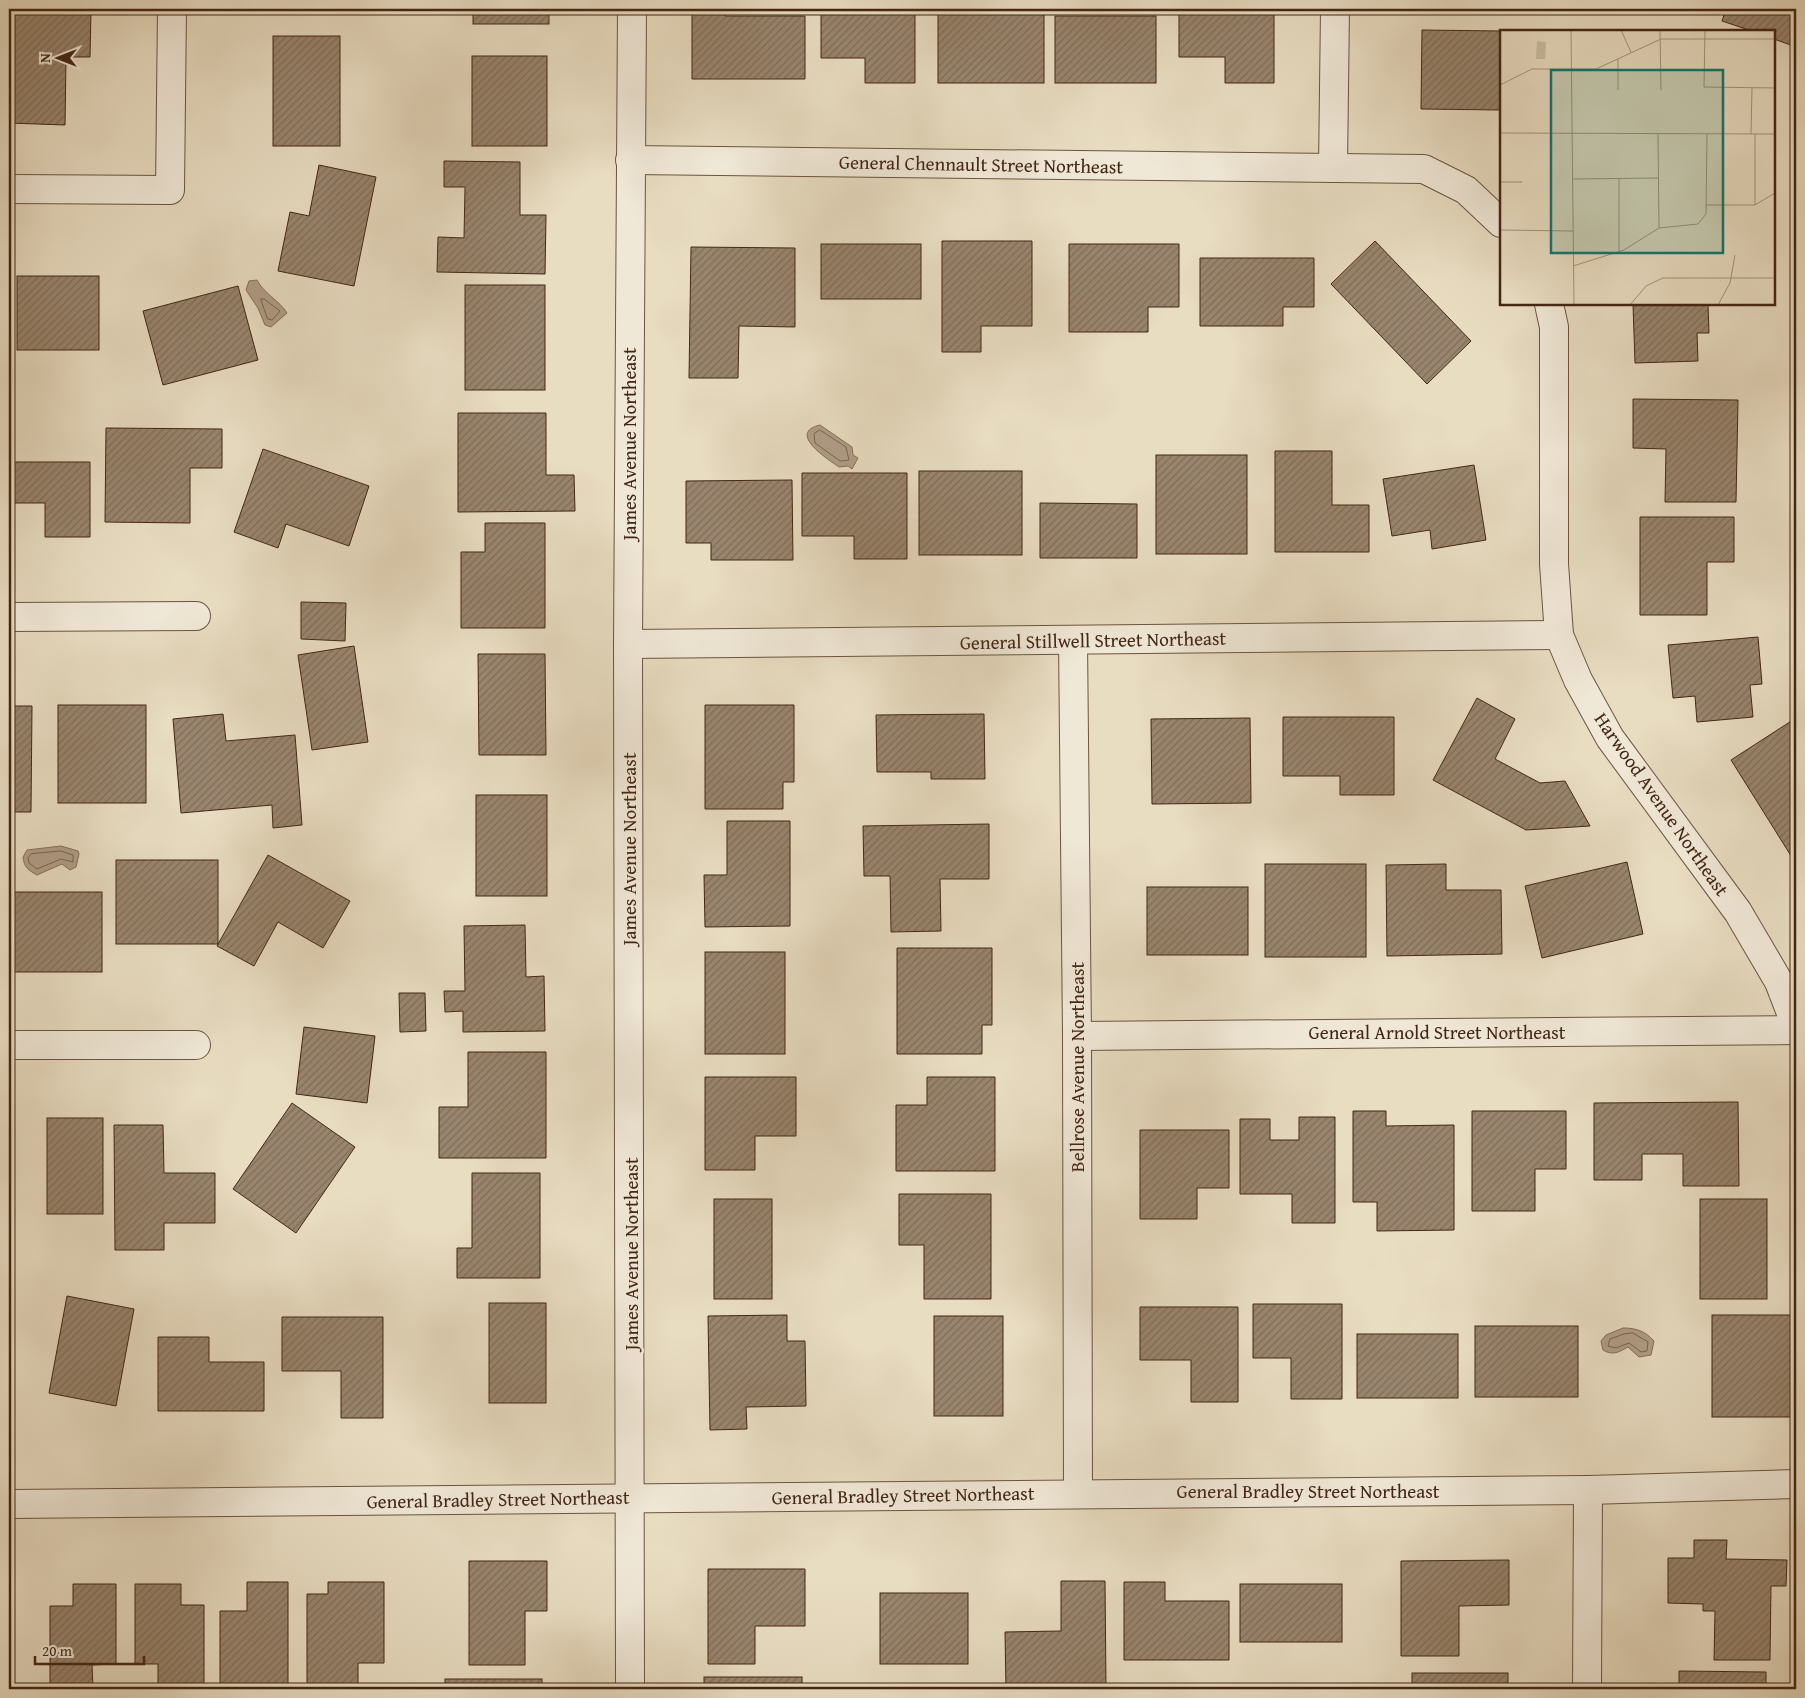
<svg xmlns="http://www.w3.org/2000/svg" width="1805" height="1698" font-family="'Gentium Book Plus',serif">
	<defs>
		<pattern id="building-hatch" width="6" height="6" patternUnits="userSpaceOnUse" patternTransform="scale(1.25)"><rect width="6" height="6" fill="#99856e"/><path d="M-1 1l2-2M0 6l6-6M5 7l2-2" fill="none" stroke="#7e6d59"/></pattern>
	</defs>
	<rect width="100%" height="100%" fill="#e8dcc1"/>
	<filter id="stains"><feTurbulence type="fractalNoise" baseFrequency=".004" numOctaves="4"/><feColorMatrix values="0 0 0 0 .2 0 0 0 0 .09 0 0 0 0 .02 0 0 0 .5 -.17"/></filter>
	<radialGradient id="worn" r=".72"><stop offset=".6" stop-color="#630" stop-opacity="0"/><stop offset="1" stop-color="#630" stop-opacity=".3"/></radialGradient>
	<g fill="#b09e87" stroke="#856e59">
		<path d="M257,280c8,15 22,20 30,33l-16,14 -6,-2 -7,-17 -12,-18 3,-9z"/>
		<path d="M820,425l32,22 1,8 5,3 -6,11 -4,-3 -9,1c-10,-7 -53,-34 -19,-42z"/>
		<path d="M61,846l17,5 1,3 -3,13 -6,3 -8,-6 -25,11c-9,-5 -13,-8 -14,-18l4,-7z"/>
		<path d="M1623,1328c13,0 22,3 31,13l-3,14 -12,2 -11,-10c-9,5 -15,9 -25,3l-2,-9 5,-6z"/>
	</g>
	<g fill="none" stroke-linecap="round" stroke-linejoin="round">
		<g stroke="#7a624e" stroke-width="1">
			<polygon points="261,299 264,299 280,311 272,320 268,319"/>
			<polygon points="820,430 846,447 849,460 840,461 815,443 814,434"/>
			<polygon points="61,851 73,855 73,862 61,859 37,869 29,863 28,858 31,854"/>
			<polygon points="1633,1333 1648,1342 1647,1351 1641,1352 1629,1343 1616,1348 1608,1346 1610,1339 1624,1334"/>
		</g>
	</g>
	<g fill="url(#building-hatch)" stroke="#442615">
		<polygon points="9,9 91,11 90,57 66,57 65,125 9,123"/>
		<rect x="247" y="9" width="102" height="4"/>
		<rect x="473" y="9" width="76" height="15"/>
		<polygon points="692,9 725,9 725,16 805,16 805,79 692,79"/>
		<polygon points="821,9 915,9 915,83 865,83 865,58 821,58"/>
		<rect x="938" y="9" width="106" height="74"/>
		<polygon points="1179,9 1274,9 1274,83 1225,83 1225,57 1179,57"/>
		<polygon points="1726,9 1796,9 1796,47 1774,39 1774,31 1752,31 1722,21"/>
		<rect x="1055" y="16" width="101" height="67"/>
		<polygon points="1422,30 1501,31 1501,110 1421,109"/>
		<rect x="273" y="36" width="67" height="110"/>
		<rect x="472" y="56" width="75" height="90"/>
		<polygon points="444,161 520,162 520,215 546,215 545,274 437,272 438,237 464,238 465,187 444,187"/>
		<polygon points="319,165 376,177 354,286 278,271 290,212 309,216"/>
		<polygon points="942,241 1032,241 1032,326 981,326 981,352 942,352"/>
		<polygon points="1375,241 1471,341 1427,384 1331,284"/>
		<rect x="821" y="244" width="100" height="55"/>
		<polygon points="1069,244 1179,244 1179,307 1148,307 1148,332 1069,332"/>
		<polygon points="691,247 795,248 795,327 739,326 738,378 689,378"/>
		<polygon points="1200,258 1314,258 1314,307 1283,307 1283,326 1200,326"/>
		<rect x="17" y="276" width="82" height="74"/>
		<rect x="465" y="285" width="80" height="105"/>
		<polygon points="238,286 258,360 163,385 143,311"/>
		<polygon points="1633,304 1708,304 1709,333 1697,333 1698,361 1635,363"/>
		<polygon points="1633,399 1738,400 1736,502 1665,502 1666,449 1633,448"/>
		<polygon points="458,413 546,413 546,475 574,475 575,511 458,512"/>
		<polygon points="106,428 222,429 222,468 190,468 190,523 105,522"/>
		<polygon points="263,449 369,486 349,546 286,524 278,548 234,532"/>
		<polygon points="1275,451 1332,451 1332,505 1369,505 1369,552 1275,552"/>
		<rect x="1156" y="455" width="91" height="99"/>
		<polygon points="9,462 90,462 90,537 45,537 45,503 9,503"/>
		<polygon points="1474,465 1486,540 1432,549 1430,530 1392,536 1383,479"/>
		<rect x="919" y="471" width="103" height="84"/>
		<polygon points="802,473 907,473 907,559 854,559 854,536 802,536"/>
		<polygon points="792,480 793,560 711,560 711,543 686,543 686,481"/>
		<polygon points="1040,503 1137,504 1137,558 1040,558"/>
		<polygon points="1640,517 1734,517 1734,562 1707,562 1707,615 1640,615"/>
		<polygon points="485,523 545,523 545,628 461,628 461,552 485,552"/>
		<polygon points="301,602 346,603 345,641 301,639"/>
		<polygon points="1758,637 1762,684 1750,685 1753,717 1697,722 1695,696 1673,698 1668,645"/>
		<polygon points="354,646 368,742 312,750 298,655"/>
		<polygon points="478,654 545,654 546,755 479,755"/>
		<polygon points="1477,698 1515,719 1495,759 1540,783 1565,781 1590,826 1526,830 1433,780"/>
		<rect x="58" y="705" width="88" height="98"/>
		<polygon points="705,705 794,705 794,782 783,782 783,809 705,809"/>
		<polygon points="9,706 32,706 31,812 9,812"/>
		<polygon points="223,714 226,741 295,735 302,825 273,828 272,805 181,813 173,719"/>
		<polygon points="984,714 985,779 931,779 931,772 877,772 876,715"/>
		<polygon points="1283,717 1394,717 1394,795 1340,795 1340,776 1283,776"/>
		<polygon points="1250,718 1251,803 1152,804 1151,719"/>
		<polygon points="1796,718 1796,857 1793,859 1731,760"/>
		<rect x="476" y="795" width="71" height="101"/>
		<polygon points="727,821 790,821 790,926 705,927 704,875 727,875"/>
		<polygon points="989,824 989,879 940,879 941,931 891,932 890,876 864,876 863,826"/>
		<polygon points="268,855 350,901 323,948 278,922 254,966 217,946"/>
		<rect x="116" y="860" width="102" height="84"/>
		<polygon points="1627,862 1643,934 1542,958 1525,886"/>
		<rect x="1265" y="864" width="101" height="93"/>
		<polygon points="1446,864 1446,890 1501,890 1502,954 1387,956 1386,865"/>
		<rect x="1147" y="887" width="101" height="68"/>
		<rect x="9" y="892" width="93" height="80"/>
		<polygon points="525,925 526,977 544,976 545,1031 463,1032 463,1011 445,1012 444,991 465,991 464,926"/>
		<polygon points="897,948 992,948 992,1025 982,1025 982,1054 897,1054"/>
		<rect x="705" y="952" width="80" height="102"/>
		<polygon points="399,993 425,993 426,1031 400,1032"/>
		<polygon points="304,1027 375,1036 367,1103 296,1094"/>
		<polygon points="468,1052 546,1052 546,1158 439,1158 439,1107 468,1107"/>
		<polygon points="705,1077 796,1077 796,1136 755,1136 755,1170 705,1170"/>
		<polygon points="927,1077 995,1077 995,1171 896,1171 896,1105 927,1105"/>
		<polygon points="1738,1102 1739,1186 1683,1186 1683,1154 1642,1154 1642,1180 1594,1180 1594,1103"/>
		<polygon points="292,1103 355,1147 296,1233 233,1189"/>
		<polygon points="1353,1111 1386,1111 1386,1126 1454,1125 1454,1230 1377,1231 1377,1202 1353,1202"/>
		<polygon points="1472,1111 1566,1111 1566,1169 1535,1169 1535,1211 1472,1211"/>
		<polygon points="1299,1117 1335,1117 1335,1223 1292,1223 1292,1194 1240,1194 1240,1119 1270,1119 1270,1140 1299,1140"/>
		<rect x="47" y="1118" width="56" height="96"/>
		<polygon points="114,1125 163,1125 164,1173 215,1173 215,1223 164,1223 164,1250 115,1250"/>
		<polygon points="1140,1130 1229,1130 1229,1188 1197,1188 1197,1219 1140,1219"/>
		<polygon points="472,1173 540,1173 540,1278 457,1278 457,1248 472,1248"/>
		<polygon points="899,1194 991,1194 991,1299 924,1299 924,1245 899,1245"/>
		<rect x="714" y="1199" width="58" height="100"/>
		<rect x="1700" y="1199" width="67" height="100"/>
		<polygon points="67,1296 134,1309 116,1406 49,1393"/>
		<rect x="489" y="1303" width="57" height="100"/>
		<polygon points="1253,1304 1342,1304 1342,1399 1291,1399 1291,1358 1253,1358"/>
		<polygon points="1140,1307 1238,1307 1238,1402 1191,1402 1191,1360 1140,1360"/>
		<polygon points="787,1315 787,1341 805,1341 806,1406 746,1407 747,1429 710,1430 708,1316"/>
		<rect x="1712" y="1315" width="79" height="102"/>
		<rect x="934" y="1316" width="69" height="100"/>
		<polygon points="282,1317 383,1317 383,1418 341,1418 341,1371 282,1371"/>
		<rect x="1475" y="1326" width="103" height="71"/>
		<rect x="1357" y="1334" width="101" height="64"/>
		<polygon points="158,1337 209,1337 209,1362 264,1362 264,1411 158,1411"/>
		<polygon points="1694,1540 1727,1540 1726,1559 1787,1560 1786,1586 1771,1586 1770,1660 1714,1660 1715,1611 1703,1611 1703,1604 1668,1603 1668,1558 1694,1558"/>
		<polygon points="1509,1560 1509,1605 1459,1606 1459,1656 1401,1656 1401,1561"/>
		<polygon points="469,1561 547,1561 547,1611 525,1611 525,1665 469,1665"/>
		<polygon points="708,1569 805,1569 805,1626 755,1626 755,1664 708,1664"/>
		<polygon points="1061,1581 1105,1581 1106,1688 1006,1689 1005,1632 1061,1631"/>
		<polygon points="247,1582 288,1582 288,1689 220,1689 220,1611 247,1611"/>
		<polygon points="328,1582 384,1582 384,1663 358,1663 358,1689 307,1689 307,1594 328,1594"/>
		<polygon points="1124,1582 1165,1582 1165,1601 1229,1601 1229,1660 1124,1660"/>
		<polygon points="73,1584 116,1584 116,1664 92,1665 93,1689 50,1689 50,1606 73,1606"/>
		<polygon points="135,1584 181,1584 181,1605 204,1605 204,1689 158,1689 158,1664 135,1664"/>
		<rect x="1240" y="1584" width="102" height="58"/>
		<rect x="880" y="1593" width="88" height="71"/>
		<polygon points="1679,1671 1766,1672 1766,1689 1679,1689"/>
		<rect x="1412" y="1673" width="96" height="16"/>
		<rect x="704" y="1677" width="98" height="12"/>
		<rect x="445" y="1679" width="97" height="10"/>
	</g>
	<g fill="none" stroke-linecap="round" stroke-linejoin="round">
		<defs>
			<g id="minor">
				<polyline points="630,160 1424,169 1466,190 1501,223"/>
				<polyline points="1333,168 1335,9"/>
				<polyline points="9,189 170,190 172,9"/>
				<polyline points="1549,304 1554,327 1554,564 1559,635 1578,680 1610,738 1738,912 1779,982 1796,1026"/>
				<polyline points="9,617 196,616"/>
				<polyline points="1073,640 1077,1036 1078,1493"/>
				<polyline points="628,644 1559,635"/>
				<polyline points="1077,1036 1796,1030"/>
				<polyline points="9,1045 196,1045"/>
				<polyline points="9,1504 1588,1490 1796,1484"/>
				<polyline points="630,1689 628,644 632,9"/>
				<polyline points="1587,1689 1588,1490"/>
			</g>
		</defs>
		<use href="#minor" stroke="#6d5440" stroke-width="30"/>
		<use href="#minor" stroke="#f0e8d7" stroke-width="28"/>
	</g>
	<g text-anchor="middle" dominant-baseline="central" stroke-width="5" stroke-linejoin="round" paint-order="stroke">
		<g font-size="19" fill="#442615" stroke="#f0e8d7">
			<text transform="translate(981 164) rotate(1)">General Chennault Street Northeast</text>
			<text transform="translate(629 444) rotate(-90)">James Avenue Northeast</text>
			<text transform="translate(1093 640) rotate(-1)">General Stillwell Street Northeast</text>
			<text transform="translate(1662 804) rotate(55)">Harwood Avenue Northeast</text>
			<text transform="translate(629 849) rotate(-90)">James Avenue Northeast</text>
			<text x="1437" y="1032">General Arnold Street Northeast</text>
			<text transform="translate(1077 1067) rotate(-90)">Bellrose Avenue Northeast</text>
			<text transform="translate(631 1254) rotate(-90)">James Avenue Northeast</text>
			<text x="1308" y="1491">General Bradley Street Northeast</text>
			<text transform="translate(903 1495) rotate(-1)">General Bradley Street Northeast</text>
			<text transform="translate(498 1499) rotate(-1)">General Bradley Street Northeast</text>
		</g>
	</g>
	<g transform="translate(1500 30)">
		<rect width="275" height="275" fill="#e8dcc1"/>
		<path d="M37,11l9,1 -1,17h-9z" fill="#ccbda4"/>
		<path fill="none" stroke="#a6937c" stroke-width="1" d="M71,0l3,275M121,0l10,22M160,0l1,60M205,0l-1,57 71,1M118,29v31M0,55l32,-16h64l65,-30h114M0,103l275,1M158,103l1,95M251,104l1,-46M72,149l87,-1M119,149v73M0,152h22M206,175h49l20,-12M255,175v-71M0,200l73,1M73,236l51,-16 35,-22 39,-4 8,-10 1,-80M130,275l16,-19 17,-8h112M218,275l12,-22 5,-28"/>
		<path fill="#0f766e" fill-opacity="0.15" stroke="#0f766e" stroke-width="2.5" d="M51,40h172v183h-172z"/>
		<rect width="275" height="275" fill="none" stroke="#442615" stroke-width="2.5"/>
	</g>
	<rect width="1805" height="1698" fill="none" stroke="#e8dcc1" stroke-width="30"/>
	<rect x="10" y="10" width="1785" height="1678" fill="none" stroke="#442615" stroke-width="2.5"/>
	<rect x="15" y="15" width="1775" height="1668" fill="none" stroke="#442615"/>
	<g transform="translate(58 58) rotate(270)" stroke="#f0e8d7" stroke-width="4" paint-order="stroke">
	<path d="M0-4L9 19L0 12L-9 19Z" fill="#442615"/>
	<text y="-8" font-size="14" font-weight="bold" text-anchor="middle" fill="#442615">N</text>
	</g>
	<path d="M35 1656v8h109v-8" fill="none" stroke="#442615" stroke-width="2.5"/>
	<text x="42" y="1656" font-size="15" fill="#442615" stroke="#f0e8d7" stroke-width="4" paint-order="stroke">20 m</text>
	<rect width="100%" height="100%" filter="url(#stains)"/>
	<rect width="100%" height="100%" fill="url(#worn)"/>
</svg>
